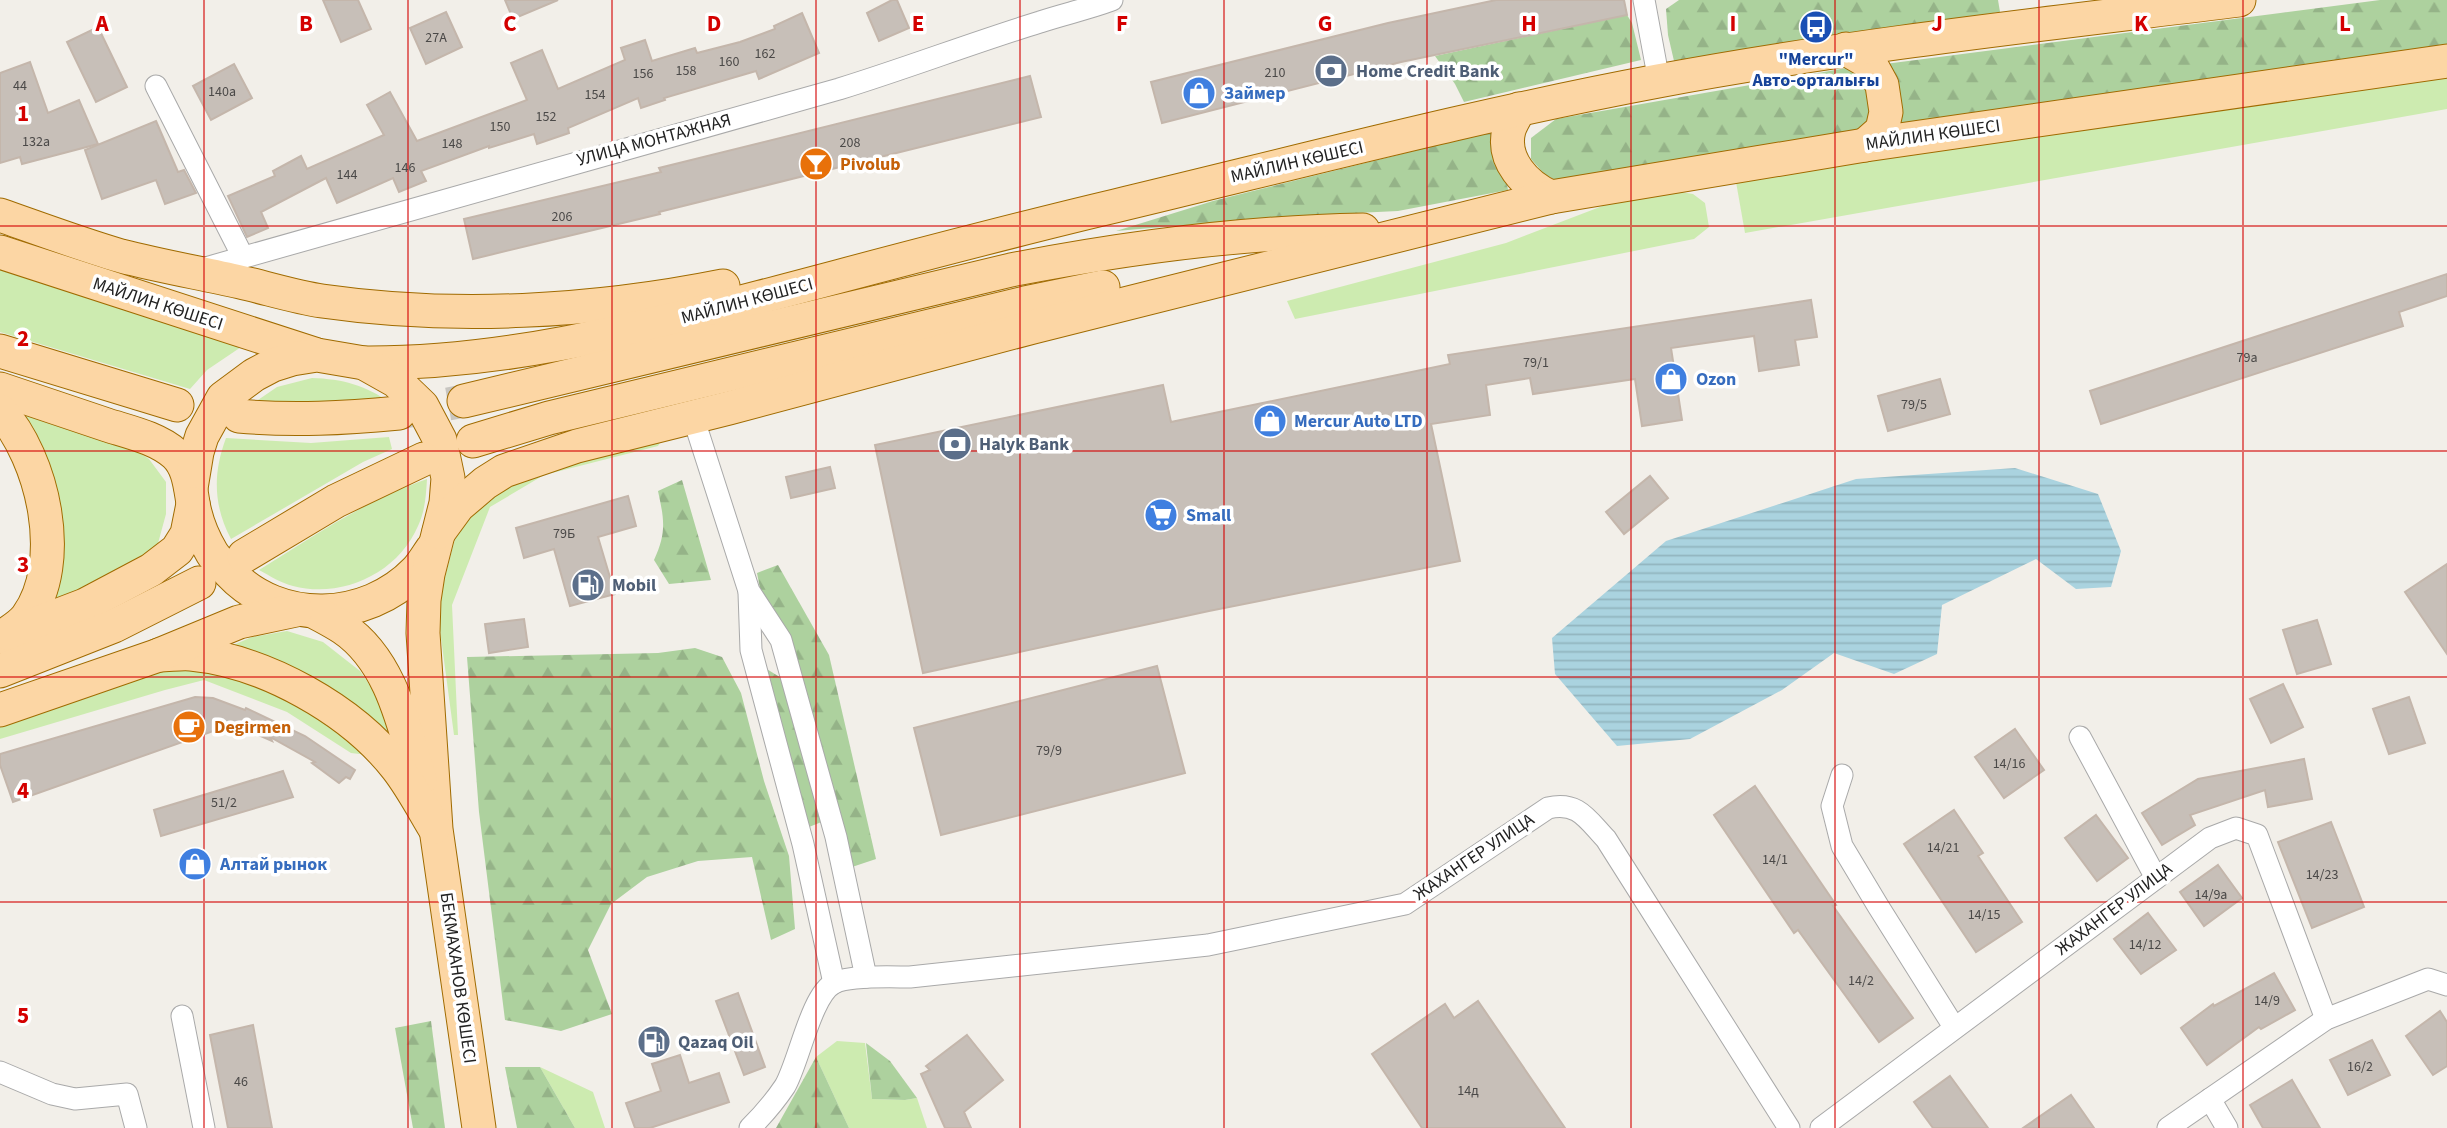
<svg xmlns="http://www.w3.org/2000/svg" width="2447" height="1128" font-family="'Source Sans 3',sans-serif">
	<defs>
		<pattern id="forest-firs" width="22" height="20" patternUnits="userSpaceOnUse" patternTransform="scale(1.75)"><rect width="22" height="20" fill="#add19e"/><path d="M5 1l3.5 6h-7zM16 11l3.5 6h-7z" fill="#95b388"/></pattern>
		<pattern id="water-rules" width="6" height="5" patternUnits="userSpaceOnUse" patternTransform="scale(1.75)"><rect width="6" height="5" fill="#aad3df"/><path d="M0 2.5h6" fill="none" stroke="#92b5bf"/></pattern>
	</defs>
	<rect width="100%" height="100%" fill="#f2efe9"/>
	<g fill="#cdebb0">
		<polygon points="2447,72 2447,109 1745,233 1736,182"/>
		<polygon points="1675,191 1693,194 1705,203 1709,227 1694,239 1295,319 1287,301 1506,243 1613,202"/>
		<polygon points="0,265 244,345 207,370 190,389 0,332"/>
		<path d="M312,378c30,1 54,7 78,25l-138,1 25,-17z"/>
		<polygon points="9,405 127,445 149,459 166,482 166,514 157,547 129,570 44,611 54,588"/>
		<path d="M389,437l3,12 -29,13 -132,77c-18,-34 -18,-66 -5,-101l85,5z"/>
		<polygon points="661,441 658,446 544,475 490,507 452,605 458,735 454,735 437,608 455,539 481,500 539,466"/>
		<path d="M427,479c-1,17 -2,32 -9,47 -20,47 -76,73 -125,60 -12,-3 -23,-10 -34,-16 55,-34 107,-70 168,-91z"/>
		<polygon points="287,631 323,642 360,671 386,709 401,759 224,649 252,637"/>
		<path d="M161,668c21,2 46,0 65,7 42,13 112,49 142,80l-17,-2 -64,-41 -83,-32 -39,10 -165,49v-16z"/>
		<polygon points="837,1041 865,1043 872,1099 905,1100 917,1098 927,1128 849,1128 816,1057"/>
		<polygon points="540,1067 593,1092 605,1128 575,1128"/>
	</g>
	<g fill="url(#forest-firs)">
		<polygon points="1679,0 1998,0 2000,12 1674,61 1668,35 1666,9"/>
		<polygon points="2380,0 2447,0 2447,51 1898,130 1885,64"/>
		<polygon points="1627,15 1632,23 1641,60 1464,102 1455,84 1435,56"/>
		<polygon points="1852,67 1870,89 1871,119 1839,142 1561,182 1545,175 1531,159 1531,138 1556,119"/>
		<polygon points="1498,130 1508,190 1398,211 1294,216 1116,231 1213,201"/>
		<path d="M682,480l29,100 -42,4 -15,-24c13,-28 10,-41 4,-69z"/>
		<polygon points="778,565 829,655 876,859 852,867 761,594 757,573"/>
		<polygon points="695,648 722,657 741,693 764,781 789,856 795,929 771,940 752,857 698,861 647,877 611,904 588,950 612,1014 561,1031 505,1020 479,812 467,657 658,653"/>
		<polygon points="765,668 783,679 824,821 809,827"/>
		<polygon points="431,1021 445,1128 413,1128 395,1028"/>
		<polygon points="866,1043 890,1061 917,1098 905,1100 872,1099"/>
		<polygon points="816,1057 849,1128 776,1128"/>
		<polygon points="505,1067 540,1067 575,1128 517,1128"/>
	</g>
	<polygon fill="url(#water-rules)" points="2015,468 2098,494 2121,551 2111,587 2076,589 2036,559 1942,605 1937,654 1894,674 1834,653 1782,690 1690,739 1617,746 1555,674 1552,638 1666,541 1856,479"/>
	<g fill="#c7bfb8" stroke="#c4b6ab" stroke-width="2">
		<polygon points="323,0 358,0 371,29 341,42"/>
		<polygon points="505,0 558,0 513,19"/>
		<polygon points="892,0 897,0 909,28 879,41 867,13"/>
		<polygon points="1496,0 1624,0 1627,15 1401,62 1162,123 1151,82 1388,23"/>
		<polygon points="446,12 462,47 426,64 410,28"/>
		<polygon points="802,13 819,53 759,79 756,71 664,98 665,100 641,108 638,98 568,128 569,133 537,144 534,134 489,148 489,146 421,171 426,181 399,192 393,178 337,203 326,178 261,212 268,228 247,237 228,196 275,176 273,171 301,156 307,169 384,135 367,105 390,92 417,141 527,100 511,63 542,50 558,89 625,60 621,48 645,40 652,61 695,48 697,53 740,42 775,29 774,26"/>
		<polygon points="98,27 127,87 96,102 67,42"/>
		<polygon points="30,62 48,113 79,100 98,144 22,164 20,157 0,163 0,73"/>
		<polygon points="234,64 252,98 211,120 193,86"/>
		<polygon points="1030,76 1041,117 659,212 660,214 473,259 464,219 661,172 659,168"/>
		<polygon points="156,121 178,172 184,170 196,193 165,204 156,180 102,199 85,150"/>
		<polygon points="2447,274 2447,296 2399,312 2403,326 2101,424 2090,391"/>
		<polygon points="1811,300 1817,337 1795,340 1799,365 1759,371 1754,336 1671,348 1682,420 1642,426 1635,379 1533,394 1530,378 1486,385 1490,415 1431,424 1460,561 1209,611 923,673 875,445 1163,385 1171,422 1450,364 1448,355"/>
		<polygon points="1940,379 1950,414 1888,431 1878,396"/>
		<polygon points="830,467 835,488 791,498 786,477"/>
		<polygon points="1650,476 1668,498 1624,534 1606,512"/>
		<polygon points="628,496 636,526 598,537 615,594 570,606 554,549 524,558 516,528"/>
		<polygon points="2447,564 2447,654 2405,592"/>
		<polygon points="524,619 528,647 489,653 485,624"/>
		<polygon points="2317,620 2331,664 2297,674 2283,630"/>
		<polygon points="1157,666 1185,773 941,835 914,728"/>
		<polygon points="2283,684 2303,727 2271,743 2250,699"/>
		<polygon points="195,697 213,698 245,710 246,708 305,736 355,770 350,779 346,777 339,783 312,763 315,762 270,737 272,741 233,724 13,802 0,765 0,754"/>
		<polygon points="2409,697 2425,743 2389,754 2373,709"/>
		<polygon points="2015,729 2044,770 2004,798 1975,757"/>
		<polygon points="2304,759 2312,799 2268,807 2265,790 2190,815 2195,825 2162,845 2142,813 2198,779"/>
		<polygon points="283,771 293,797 161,836 154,810"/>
		<polygon points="1755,786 1836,905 1833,906 1913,1018 1879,1042 1798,930 1794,933 1714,815"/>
		<polygon points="1954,810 1983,853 1978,856 2022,922 1976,952 1904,844"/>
		<polygon points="2096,815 2128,858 2097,881 2065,838"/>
		<polygon points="2331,822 2364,907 2312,928 2278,842"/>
		<polygon points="2218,865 2242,898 2204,926 2180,892"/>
		<polygon points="2148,913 2176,950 2141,974 2114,939"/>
		<polygon points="2274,973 2295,1010 2261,1029 2259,1027 2207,1065 2181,1028 2213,1004 2214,1006"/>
		<polygon points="738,993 765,1067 744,1075 716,1001"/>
		<polygon points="1478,1001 1565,1128 1422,1128 1372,1054 1445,1004 1454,1018"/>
		<polygon points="2440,1011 2447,1022 2447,1066 2433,1075 2406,1036"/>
		<polygon points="253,1025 272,1128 228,1128 210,1035"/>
		<polygon points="967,1035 1003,1080 964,1112 971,1128 945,1128 921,1074 930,1070 926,1066"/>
		<polygon points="2372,1040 2390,1075 2348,1095 2330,1060"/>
		<polygon points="680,1055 689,1083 719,1073 729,1102 650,1128 635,1128 626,1103 661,1091 652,1064"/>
		<polygon points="1950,1076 1988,1128 1933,1128 1914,1102"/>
		<polygon points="2292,1080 2320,1128 2263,1128 2250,1105"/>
		<polygon points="2071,1095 2094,1128 2023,1128"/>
	</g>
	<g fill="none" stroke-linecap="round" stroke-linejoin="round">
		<polyline stroke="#c8c6c1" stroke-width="33" stroke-dasharray="33 17" stroke-linecap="butt" points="399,413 464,401"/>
		<defs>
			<g id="street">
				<polyline points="1644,0 1659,81"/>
				<polyline points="156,86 243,257"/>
				<path d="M202,269l637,-180c68,-21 133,-46 201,-67 24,-8 48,-13 72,-22"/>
				<polyline points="693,417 749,591 781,640 836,837 866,977"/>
				<polyline points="749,593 751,650 803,844 834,983"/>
				<polyline points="2080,737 2156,878"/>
				<polyline points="1842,775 1832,806 1842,846 1878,906 1954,1027"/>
				<polyline points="182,1016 204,1128"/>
				<polyline points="0,1072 52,1094 75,1099 127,1094 136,1128"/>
				<polyline points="2210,1099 2227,1128"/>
				<path d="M750,1128c13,-13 25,-27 35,-42 14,-24 26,-91 49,-103 16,-8 57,-6 76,-6l298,-32 197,-41 143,-96c30,-7 39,11 58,31l183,289"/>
				<polyline points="1821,1128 2210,838 2236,828 2257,835 2326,1019"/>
				<polyline points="2168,1128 2326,1019 2428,979 2447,985"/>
			</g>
			<g id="primary">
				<polyline points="1846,49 1870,63 1882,85 1886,112 1882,130 1865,145"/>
				<path d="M1519,109c-3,7 -8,14 -10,21 -8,30 17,56 42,67"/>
				<path d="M0,215c40,14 80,29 121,41 39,10 79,17 119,26 27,6 55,15 82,19 132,19 271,11 401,-15"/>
				<polyline points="0,252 314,354"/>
				<polyline points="0,351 177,405"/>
				<path d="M364,363c135,1 267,-32 397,-66 118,-31 235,-63 354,-91 180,-43 361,-91 543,-125 193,-36 387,-57 581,-81"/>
				<path d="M0,389c36,12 71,24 107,36 22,7 50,13 68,29 14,13 15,32 18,49 3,18 10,35 19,50 4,7 12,13 18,20 49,52 136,50 186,-2 6,-6 11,-15 16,-22"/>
				<path d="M464,401l547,-131c118,-23 231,-38 352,-40"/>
				<path d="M0,411c43,47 67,151 27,206 -6,8 -16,14 -25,20"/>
				<path d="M239,416c54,5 106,2 160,-3"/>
				<polyline points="473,441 549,418 1025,303 1103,287"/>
				<polyline points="191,488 197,452 202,436 223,398 254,375 273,365 292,359 317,355 364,363 396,381 422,406 440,440 448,478 446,503 428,574 424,600 423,633 436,829 479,1128"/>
				<polyline points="439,532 458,506 485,483 504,471 577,446 729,408 1033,327 1551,197 1865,145 2447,61"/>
				<polyline points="244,556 336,501 424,459"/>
				<path d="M315,612c9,5 19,10 28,16 49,33 61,99 77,152"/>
				<polyline points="9,634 85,605 151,570 177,550 187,534 193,504"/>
				<path d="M159,655c11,0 22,-2 32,-1 74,7 161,56 206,114 14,18 25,39 37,59"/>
				<polyline points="0,671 114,626 199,583"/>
				<polyline points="0,710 159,655 239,622 296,610"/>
			</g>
		</defs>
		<use href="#street" stroke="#a9a9a9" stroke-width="23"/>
		<use href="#primary" stroke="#a06b00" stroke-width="35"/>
		<use href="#street" stroke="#fff" stroke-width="21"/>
		<use href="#primary" stroke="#fcd6a4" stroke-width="33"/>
	</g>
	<path fill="none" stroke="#d40000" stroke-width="2" stroke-opacity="0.55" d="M204,0v1128M408,0v1128M612,0v1128M816,0v1128M1020,0v1128M1224,0v1128M1427,0v1128M1631,0v1128M1835,0v1128M2039,0v1128M2243,0v1128M0,226h2447M0,451h2447M0,677h2447M0,902h2447"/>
	<defs>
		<symbol id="bus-disc" viewBox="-11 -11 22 22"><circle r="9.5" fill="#1a4fb4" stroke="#fff"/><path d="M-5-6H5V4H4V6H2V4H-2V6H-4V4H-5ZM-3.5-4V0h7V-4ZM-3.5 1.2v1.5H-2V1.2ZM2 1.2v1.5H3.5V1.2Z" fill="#fff"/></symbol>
		<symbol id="bank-disc" viewBox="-11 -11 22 22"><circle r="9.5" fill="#5c6f8a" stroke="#fff"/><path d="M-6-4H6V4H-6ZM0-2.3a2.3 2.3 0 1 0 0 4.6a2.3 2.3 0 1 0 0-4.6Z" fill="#fff"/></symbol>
		<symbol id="shop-disc" viewBox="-11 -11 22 22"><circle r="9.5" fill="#3f7fe0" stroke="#fff"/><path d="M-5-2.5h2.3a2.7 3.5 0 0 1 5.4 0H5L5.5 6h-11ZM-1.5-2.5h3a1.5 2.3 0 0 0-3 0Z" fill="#fff"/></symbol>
		<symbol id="bar-disc" viewBox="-11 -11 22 22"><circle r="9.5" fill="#e8710a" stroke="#fff"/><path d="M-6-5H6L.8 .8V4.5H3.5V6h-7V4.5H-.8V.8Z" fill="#fff"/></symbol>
		<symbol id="supermarket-disc" viewBox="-11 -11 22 22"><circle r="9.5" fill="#3f7fe0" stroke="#fff"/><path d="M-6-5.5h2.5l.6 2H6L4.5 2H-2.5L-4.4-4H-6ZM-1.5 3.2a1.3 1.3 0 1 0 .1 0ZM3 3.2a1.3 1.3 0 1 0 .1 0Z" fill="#fff"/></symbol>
		<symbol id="fuel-disc" viewBox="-11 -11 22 22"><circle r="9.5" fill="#5c6f8a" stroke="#fff"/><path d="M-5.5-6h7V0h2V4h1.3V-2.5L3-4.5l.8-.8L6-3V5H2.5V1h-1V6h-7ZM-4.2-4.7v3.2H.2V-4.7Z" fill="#fff"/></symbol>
		<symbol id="cafe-disc" viewBox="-11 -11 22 22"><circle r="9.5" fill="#e8710a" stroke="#fff"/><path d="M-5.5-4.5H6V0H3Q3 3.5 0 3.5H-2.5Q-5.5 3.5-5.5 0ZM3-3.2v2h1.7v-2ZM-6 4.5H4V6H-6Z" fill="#fff"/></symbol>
	</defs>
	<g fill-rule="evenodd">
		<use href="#bus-disc" x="1797" y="8" width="38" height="38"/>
		<use href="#bank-disc" x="1312" y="52" width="38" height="38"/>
		<use href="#shop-disc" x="1180" y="74" width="38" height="38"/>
		<use href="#bar-disc" x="797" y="145" width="38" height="38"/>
		<use href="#shop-disc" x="1652" y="360" width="38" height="38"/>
		<use href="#shop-disc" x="1251" y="402" width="38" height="38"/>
		<use href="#bank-disc" x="936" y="425" width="38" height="38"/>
		<use href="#supermarket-disc" x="1142" y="496" width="38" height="38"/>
		<use href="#fuel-disc" x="569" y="566" width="38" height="38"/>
		<use href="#cafe-disc" x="170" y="708" width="38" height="38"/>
		<use href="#shop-disc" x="176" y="845" width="38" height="38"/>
		<use href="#fuel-disc" x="635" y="1023" width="38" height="38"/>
	</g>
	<g text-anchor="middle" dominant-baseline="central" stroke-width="7" stroke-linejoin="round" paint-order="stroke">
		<g font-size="14" fill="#4b4948">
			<text x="436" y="38">27А</text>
			<text x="765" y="54">162</text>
			<text x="729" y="62">160</text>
			<text x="686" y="71">158</text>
			<text x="1275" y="73">210</text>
			<text x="643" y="74">156</text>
			<text x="20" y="86">44</text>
			<text x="222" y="92">140а</text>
			<text x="595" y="95">154</text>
			<text x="546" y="117">152</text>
			<text x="500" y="127">150</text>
			<text x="36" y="142">132а</text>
			<text x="850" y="143">208</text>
			<text x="452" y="144">148</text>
			<text x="405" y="168">146</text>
			<text x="347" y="175">144</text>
			<text x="562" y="217">206</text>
			<text x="2247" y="358">79а</text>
			<text x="1536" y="363">79/1</text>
			<text x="1914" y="405">79/5</text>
			<text x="564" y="534">79Б</text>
			<text x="1049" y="751">79/9</text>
			<text x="2009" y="764">14/16</text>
			<text x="224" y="803">51/2</text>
			<text x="1943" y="848">14/21</text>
			<text x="1775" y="860">14/1</text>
			<text x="2322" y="875">14/23</text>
			<text x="2211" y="895">14/9а</text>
			<text x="1984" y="915">14/15</text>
			<text x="2145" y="945">14/12</text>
			<text x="1861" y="981">14/2</text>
			<text x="2267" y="1001">14/9</text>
			<text x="2360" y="1067">16/2</text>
			<text x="241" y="1082">46</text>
			<text x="1468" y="1091">14д</text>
		</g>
		<g font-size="18" font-weight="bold" fill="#164399" stroke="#fff">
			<text x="1816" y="59">"Mercur"<tspan x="1816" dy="21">Авто-орталығы</tspan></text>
		</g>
		<g font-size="18" font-weight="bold" fill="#4e5e75" stroke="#fff" text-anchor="start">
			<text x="1356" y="71">Home Credit Bank</text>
			<text x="979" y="444">Halyk Bank</text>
			<text x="612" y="585">Mobil</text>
			<text x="678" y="1042">Qazaq Oil</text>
		</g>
		<g font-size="18" font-weight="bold" fill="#366cbe" stroke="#fff" text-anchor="start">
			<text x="1224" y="93">Займер</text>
			<text x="1696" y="379">Ozon</text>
			<text x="1294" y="421">Mercur Auto LTD</text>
			<text x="1186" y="515">Small</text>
			<text x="220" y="864">Алтай рынок</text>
		</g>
		<g font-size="18" fill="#222" stroke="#fff">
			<text transform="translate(1933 135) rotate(-8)">МАЙЛИН КӨШЕСІ</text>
			<text transform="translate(654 140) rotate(-15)">УЛИЦА МОНТАЖНАЯ</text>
			<text transform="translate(1297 162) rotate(-13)">МАЙЛИН КӨШЕСІ</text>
			<text transform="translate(747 301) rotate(-15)">МАЙЛИН КӨШЕСІ</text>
			<text transform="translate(158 304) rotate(18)">МАЙЛИН КӨШЕСІ</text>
			<text transform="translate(1474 857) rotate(-34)">ЖАХАНГЕР УЛИЦА</text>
			<text transform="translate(2114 909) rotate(-37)">ЖАХАНГЕР УЛИЦА</text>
			<text transform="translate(458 978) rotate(82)">БЕКМАХАНОВ КӨШЕСІ</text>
		</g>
		<g font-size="18" font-weight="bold" fill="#c56008" stroke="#fff" text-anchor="start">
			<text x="840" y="164">Pivolub</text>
			<text x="214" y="727">Degirmen</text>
		</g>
	</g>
	<g font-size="23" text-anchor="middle" font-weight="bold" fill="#d40000" stroke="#fff" stroke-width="7" stroke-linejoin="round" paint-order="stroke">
		<text x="102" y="31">A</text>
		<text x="306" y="31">B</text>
		<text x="510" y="31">C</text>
		<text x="714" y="31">D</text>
		<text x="918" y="31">E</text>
		<text x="1122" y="31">F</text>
		<text x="1325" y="31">G</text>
		<text x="1529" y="31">H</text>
		<text x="1733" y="31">I</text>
		<text x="1937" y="31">J</text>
		<text x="2141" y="31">K</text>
		<text x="2345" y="31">L</text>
		<text x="23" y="121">1</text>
		<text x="23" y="346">2</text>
		<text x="23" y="572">3</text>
		<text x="23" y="798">4</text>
		<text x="23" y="1023">5</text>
	</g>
</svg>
